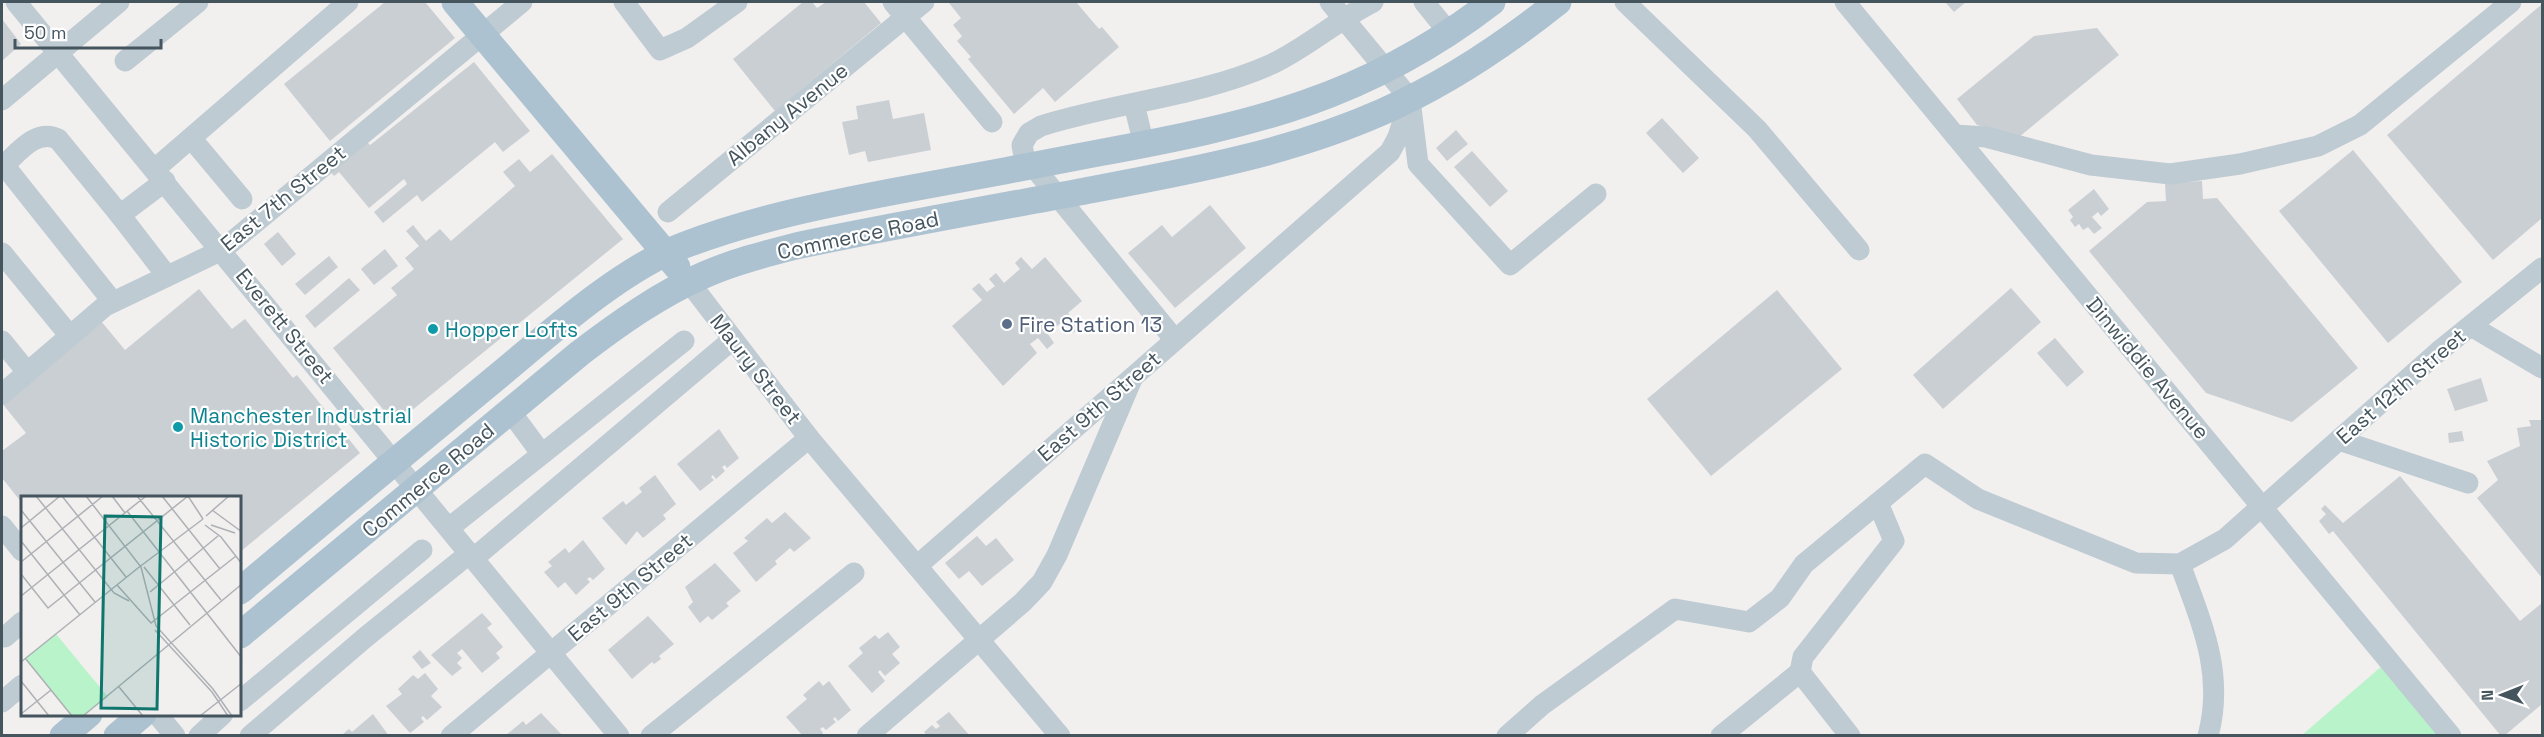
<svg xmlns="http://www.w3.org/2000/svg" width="2544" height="737" font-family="'Space Grotesk',sans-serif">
	<rect width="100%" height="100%" fill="#f2efef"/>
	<polygon fill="#b9f3ca" points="2390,659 2453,736 2301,736"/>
	<g fill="#cacfd4">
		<polygon points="385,2 425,2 455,38 330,141 284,84"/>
		<polygon points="803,2 812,2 817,8 826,2 864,2 881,23 775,111 733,59"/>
		<polygon points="951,2 1076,2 1099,29 1102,27 1119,47 1055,102 1043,88 1014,114 968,59 971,57 957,41 962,36 953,25 961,18 949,3"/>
		<polygon points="1945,2 1966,2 1954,12"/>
		<polygon points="2541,5 2542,218 2493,260 2387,135"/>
		<polygon points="2,19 21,44 2,61"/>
		<polygon points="2097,28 2119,55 2019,137 1977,125 1957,99 2034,36"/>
		<polygon points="474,62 530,131 503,152 495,142 422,202 417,195 383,223 374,212 407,184 404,179 369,208 339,172 334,176 330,171 366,141 370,145 374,142"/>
		<polygon points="889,100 893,119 924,113 931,150 868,162 865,151 849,155 842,122 858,119 856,106"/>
		<polygon points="1662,118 1699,158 1683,173 1646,133"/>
		<polygon points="1456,130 1468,144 1447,161 1436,148"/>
		<polygon points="2353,150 2462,282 2388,343 2279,211"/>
		<polygon points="1472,151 1508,191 1490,207 1454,167"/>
		<polygon points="552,154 623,239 395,424 333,348 397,295 391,288 414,269 405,258 419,246 406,231 413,225 426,241 440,229 451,241 515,186 503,172 519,159 530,172"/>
		<polygon points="2202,181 2203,199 2217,198 2358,368 2292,422 2206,393 2089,251 2147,202 2166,201 2165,183"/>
		<polygon points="2094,189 2109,209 2101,216 2098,212 2092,217 2102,228 2094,234 2088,227 2083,230 2079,224 2075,227 2070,220 2073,217 2068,210"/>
		<polygon points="1210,205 1246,248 1175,308 1128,253 1162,225 1172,237"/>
		<polygon points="278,232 296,254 282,266 264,244"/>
		<polygon points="385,249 398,266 374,285 361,269"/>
		<polygon points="329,256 338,267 305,295 295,284"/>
		<polygon points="1021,257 1032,269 1045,257 1082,301 1068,313 1080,327 1073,333 1063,321 1048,334 1054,343 1047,349 1038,338 1030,344 1037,353 1003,386 952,326 982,300 972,289 979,283 987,292 995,286 989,279 996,273 1004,283 1020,269 1015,263"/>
		<polygon points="349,278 360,290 315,328 305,316"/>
		<polygon points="2011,288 2041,322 1943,409 1913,375"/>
		<polygon points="199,289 232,329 245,319 293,378 297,375 360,453 240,552 240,497 22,497 22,503 2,478 2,451 26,433 2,403 101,321 125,350"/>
		<polygon points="1777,290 1842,369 1711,476 1647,399"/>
		<polygon points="2055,338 2084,372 2067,387 2037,353"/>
		<polygon points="2481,378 2488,401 2455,411 2447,389"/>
		<polygon points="2529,420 2542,420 2542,578 2477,498 2498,480 2487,461 2520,446 2517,428 2531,426"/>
		<polygon points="719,429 739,458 727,468 725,465 722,467 725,471 716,479 713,475 711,477 714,480 700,491 677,464"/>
		<polygon points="2462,431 2464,441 2449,443 2448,433"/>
		<polygon points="655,475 676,504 663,515 666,519 643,538 637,531 626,545 602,518 623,501 626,505 642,492 639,488"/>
		<polygon points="2400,476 2520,621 2542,603 2542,704 2504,736 2501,736 2333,531 2329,534 2319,521 2326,514 2321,509 2325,505 2343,523"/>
		<polygon points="785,512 811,538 794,552 790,548 775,561 777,564 756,582 733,553 748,541 744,538 767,518 772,523"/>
		<polygon points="977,536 986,546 996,538 1014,560 982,586 969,571 959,579 945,563"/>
		<polygon points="583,540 605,569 593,580 590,577 587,579 590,582 576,595 565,582 558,588 544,572 552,566 548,562 565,548 569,553"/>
		<polygon points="715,563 741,591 726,603 729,606 712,620 708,616 700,623 688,607 693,602 685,587"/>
		<polygon points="482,613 492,624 487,628 503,647 496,653 500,658 482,673 462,649 457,653 462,658 457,663 462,668 452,676 431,655"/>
		<polygon points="648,616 674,644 659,656 661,659 654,664 652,662 632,679 608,650"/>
		<polygon points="888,632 900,647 892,654 900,663 885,676 880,670 878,672 885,681 872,693 848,666 863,653 859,648 875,635 879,639"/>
		<polygon points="420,650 431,663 422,669 412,657"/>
		<polygon points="425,673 438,689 431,696 442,707 427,720 423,716 421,718 424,722 410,733 386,706 402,694 398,689 413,675 418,679"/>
		<polygon points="819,681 823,686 829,681 851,710 838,721 835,717 833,719 836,722 826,730 823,727 820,729 823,733 820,736 803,736 786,717 807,699 803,695"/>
		<polygon points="949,712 970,736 927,736 924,732 932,725 936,729 940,726 936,722"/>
		<polygon points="541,713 563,736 505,736 523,721 526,725"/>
		<polygon points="373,714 389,736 343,734 349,729 352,732"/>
	</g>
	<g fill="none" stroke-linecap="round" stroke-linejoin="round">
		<g stroke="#becbd2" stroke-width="21">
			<polyline points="16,2 619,736"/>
			<polyline points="624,2 660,50 687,38 737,2"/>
			<polyline points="893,2 992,122"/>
			<polyline points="1424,2 1449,33"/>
			<polyline points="1625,2 1757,129 1859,250"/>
			<polyline points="1845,2 2451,736"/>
			<polyline points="125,61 198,2"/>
			<polyline points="2,100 119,2"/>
			<polyline points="1134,104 1144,145"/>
			<polyline points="1411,108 1418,164 1510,265 1596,194"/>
			<polyline points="1955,135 1986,137 2091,165 2170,174 2240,164 2318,146 2360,125 2511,2"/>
			<polyline points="191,138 242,199"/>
			<polyline points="4,165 113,302"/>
			<polyline points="1033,166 1175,340"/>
			<path d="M2,167c16,-14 34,-39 56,-28l62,76 45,-34"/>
			<path d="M1026,167l-4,-22 7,-12 12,-7c76,-24 157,-29 231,-62 36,-17 65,-44 101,-62"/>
			<polyline points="155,169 348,2"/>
			<polyline points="668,212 924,2"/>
			<polyline points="120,215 167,276"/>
			<polyline points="2,253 70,336"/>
			<polyline points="689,282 809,438 1060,736"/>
			<polyline points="2471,326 2542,368"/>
			<polyline points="2,341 27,372"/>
			<polyline points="2,394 105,306 222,250 522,2"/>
			<polyline points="510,411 541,453"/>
			<polyline points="2339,440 2468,483"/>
			<polyline points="2263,507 2438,352 2542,268"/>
			<polyline points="2,526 22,551"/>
			<polyline points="449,528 684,341"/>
			<polyline points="474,558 733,339"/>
			<path d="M2180,564c21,58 45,109 28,172"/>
			<polyline points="917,566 1390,152 1398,137 1410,99 1330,2"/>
			<polyline points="5,637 22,622"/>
			<polyline points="1800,672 1803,657 1894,541 1878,503"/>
			<polyline points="240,701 422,550"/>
			<polyline points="2,702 22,685"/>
			<polyline points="157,714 175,736"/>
			<polyline points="199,736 223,714"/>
			<polyline points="250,736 367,636 470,553"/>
			<polyline points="451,736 809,438"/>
			<polyline points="651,736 854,573"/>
			<polyline points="867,736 1023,602 1042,582 1057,555 1132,379"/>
			<polyline points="1507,736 1542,705 1675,609 1749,622 1780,598 1804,564 1925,464 1978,499 2136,563 2180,564 2225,539 2262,506"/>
			<polyline points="1721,736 1800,672 1850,736"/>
		</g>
		<g stroke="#acc2d0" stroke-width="27">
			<polyline points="455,2 677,267"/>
			<path d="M240,591c85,-72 171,-143 257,-214 52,-43 123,-107 185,-131 70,-27 141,-41 214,-55 67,-12 135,-25 202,-38 153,-28 268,-54 394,-151"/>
			<path d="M240,635l340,-282c38,-29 80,-59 124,-78 29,-13 61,-21 92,-29 96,-20 192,-37 289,-55 101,-19 202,-37 297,-79 64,-28 122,-67 176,-110"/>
			<polyline points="63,736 89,714"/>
			<polyline points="117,736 143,714"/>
		</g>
	</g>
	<circle fill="#5c6f8a" stroke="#fff" stroke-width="2" cx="1007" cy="324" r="6"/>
	<g fill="#0f9aa8" stroke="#fff" stroke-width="2">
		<circle cx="433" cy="329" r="6"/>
		<circle cx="178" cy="427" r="6"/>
	</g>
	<g text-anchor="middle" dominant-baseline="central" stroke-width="4.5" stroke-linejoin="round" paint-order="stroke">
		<g font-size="21" fill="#45555e" stroke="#fff">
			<text transform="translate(787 114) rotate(-39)">Albany Avenue</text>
			<text transform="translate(283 198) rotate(-39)">East 7th Street</text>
			<text transform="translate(858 235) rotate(-12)">Commerce Road</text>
			<text transform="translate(285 326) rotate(51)">Everett Street</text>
			<text transform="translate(2148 368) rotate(50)">Dinwiddie Avenue</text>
			<text transform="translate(756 369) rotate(52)">Maury Street</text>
			<text transform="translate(2401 386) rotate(-41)">East 12th Street</text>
			<text transform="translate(1099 406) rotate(-41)">East 9th Street</text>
			<text transform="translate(428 480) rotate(-40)">Commerce Road</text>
			<text transform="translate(630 587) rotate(-40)">East 9th Street</text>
		</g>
		<g font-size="21" fill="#4e5e75" stroke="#fff" text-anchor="start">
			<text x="1019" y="324">Fire Station 13</text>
		</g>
		<g font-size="21" fill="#0d838f" stroke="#fff" text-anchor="start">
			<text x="445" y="329">Hopper Lofts</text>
			<text x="190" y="415">Manchester Industrial<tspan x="190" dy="24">Historic District</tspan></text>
		</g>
	</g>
	<g transform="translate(21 496)">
		<rect width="220" height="220" fill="#f2efef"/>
		<path d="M35,138l52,63 -25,19h-11l-47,-58z" fill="#b9f3ca"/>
		<path fill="none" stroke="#adb1b5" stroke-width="1.5" d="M15,0l78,97 15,8M41,0l64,81M65,0l55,71 15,59 57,63 19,27M91,0l13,17M116,0l84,104M141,0l58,73M0,14l74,92M191,14l30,22M106,15l115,147M185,20l23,-20M184,29l16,12 21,27M190,29l24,8M0,32l39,-32M0,45l59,74M0,66l82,-66M123,71l46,58M117,72l65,-49M0,78l27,34 140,-112 15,23M96,89l34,38 85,-67M129,96l68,-56M0,100l125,-100M134,134l57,62 16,24M4,162l47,58M0,166l117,-94M0,185l28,35M98,191l24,29M0,218l30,-24M62,220l159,-132M179,220l42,-33"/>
		<path fill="#0f766e" fill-opacity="0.15" stroke="#0f766e" stroke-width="3" d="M84,20l56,1 -4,192 -56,-1z"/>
		<rect width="220" height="220" fill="none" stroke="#45555e" stroke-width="3"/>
	</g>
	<rect width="2544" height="737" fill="none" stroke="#45555e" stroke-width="6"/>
	<g transform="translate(2502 695) rotate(269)" stroke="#ffffff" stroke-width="4.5" paint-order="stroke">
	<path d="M0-4.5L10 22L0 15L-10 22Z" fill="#45555e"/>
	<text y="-9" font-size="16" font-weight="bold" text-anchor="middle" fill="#45555e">N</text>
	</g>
	<path d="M15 39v9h146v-9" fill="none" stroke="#45555e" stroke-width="3"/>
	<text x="24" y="39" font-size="18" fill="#45555e" stroke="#ffffff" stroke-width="4.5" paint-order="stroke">50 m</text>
</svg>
